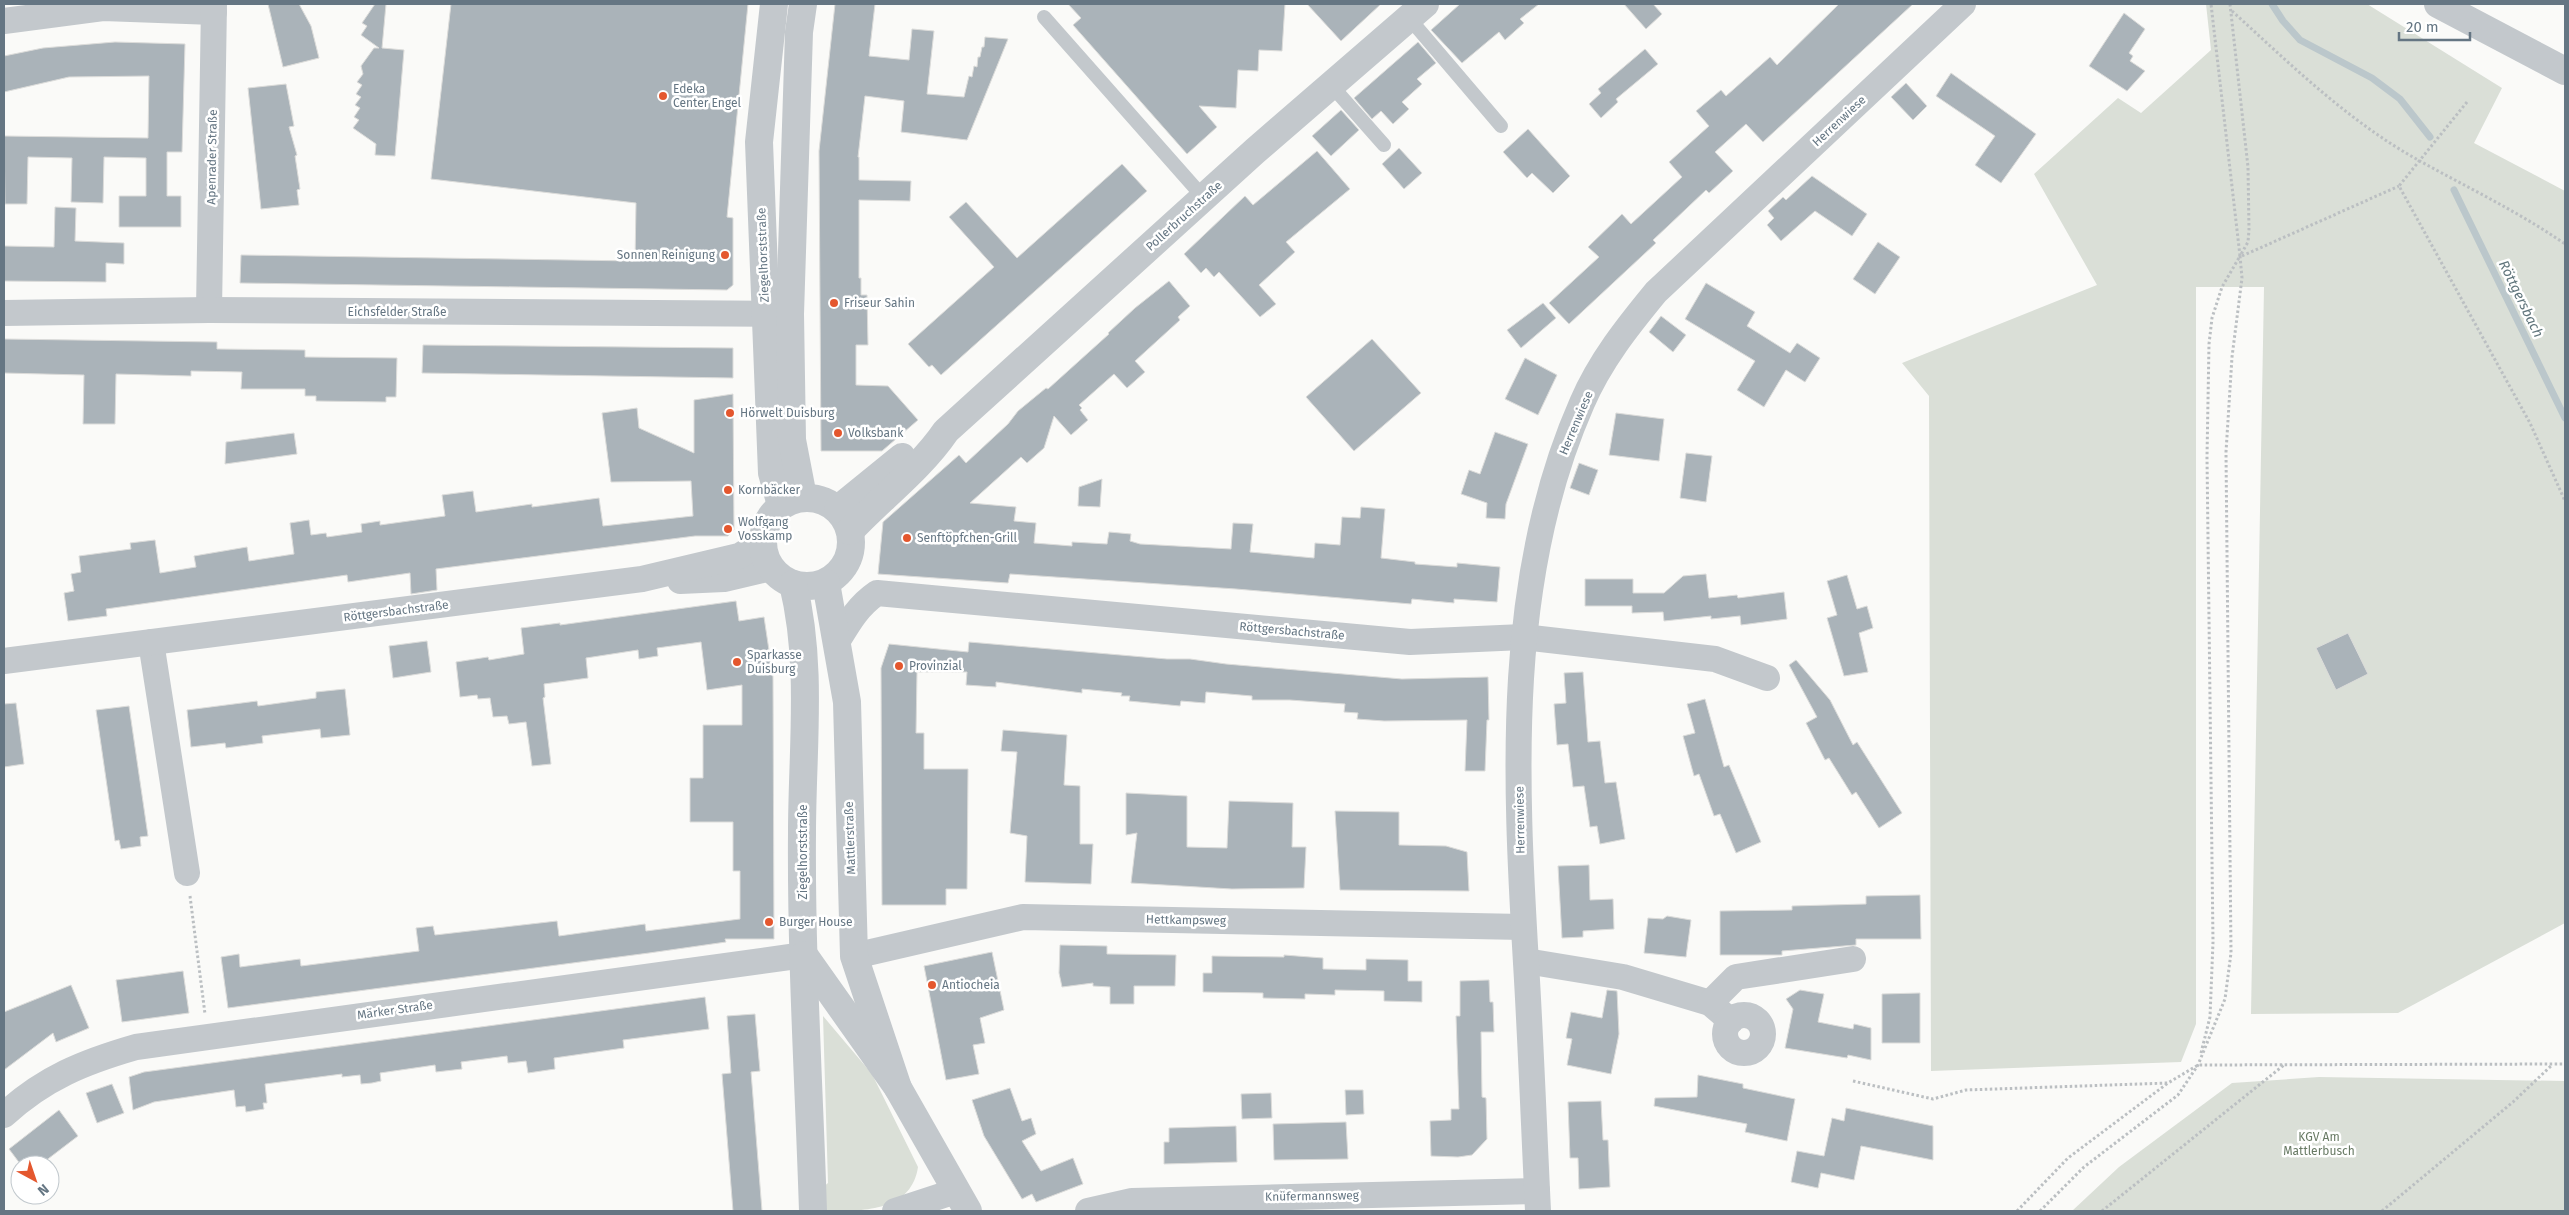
<svg xmlns="http://www.w3.org/2000/svg" width="2569" height="1215" font-family="'Fira Sans',sans-serif">
	<rect width="100%" height="100%" fill="#fafaf8"/>
	<g fill="#dadfd7">
		<polygon points="2206,4 2367,4 2502,88 2474,143 2565,191 2565,923 2398,1013 2251,1014 2264,287 2196,287 2196,1024 2181,1062 1931,1071 1929,396 1902,363 2097,285 2034,174 2118,98 2141,113 2211,50"/>
		<path d="M823,1016l49,58 46,93c-7,48 -63,44 -101,44l-2,-17 13,-11z"/>
		<polygon points="2319,1077 2565,1081 2565,1211 2072,1211 2119,1167 2232,1083"/>
	</g>
	<g fill="none" stroke-linecap="round" stroke-linejoin="round">
		<g stroke="#bbc7cb" stroke-width="7">
			<polyline points="2272,4 2283,21 2300,40 2372,78 2400,99 2430,137"/>
			<polyline points="2454,190 2565,418"/>
		</g>
	</g>
	<g fill="#aab3b9" stroke="#dcdcda">
		<polygon points="268,4 299,4 311,26 319,58 283,67"/>
		<polygon points="375,4 386,4 382,48 404,50 395,156 375,155 376,144 353,128 359,120 354,117 360,108 355,105 361,97 356,94 362,85 357,82 363,74 361,66 374,48 379,48 361,35 367,26 362,23"/>
		<polygon points="451,4 748,4 727,217 733,218 733,285 727,290 240,283 241,255 635,261 636,203 431,179"/>
		<polygon points="835,4 875,4 869,56 909,60 912,29 934,31 927,94 964,97 969,76 972,77 974,66 977,67 978,57 980,57 982,47 984,47 985,37 1008,39 967,140 901,132 904,101 865,96 858,157 859,157 859,180 911,181 910,201 859,200 859,278 861,278 861,295 867,295 868,345 856,345 856,385 888,386 918,420 882,451 821,451 819,151"/>
		<polygon points="1068,4 1285,4 1282,51 1259,50 1258,71 1238,70 1236,108 1199,106 1217,127 1187,154 1073,25 1081,18"/>
		<polygon points="1307,4 1381,4 1341,41"/>
		<polygon points="1460,4 1539,4 1520,19 1524,23 1505,40 1499,32 1462,63 1431,30"/>
		<polygon points="1624,4 1653,4 1662,14 1646,29"/>
		<polygon points="1839,4 1913,4 1763,142 1746,124 1715,152 1733,171 1709,193 1706,190 1668,226 1653,240 1656,243 1569,324 1549,303 1599,257 1588,247 1622,214 1631,224 1682,177 1669,162 1709,126 1696,111 1721,90 1726,96 1770,57 1777,65"/>
		<polygon points="2124,13 2145,29 2129,53 2133,56 2130,61 2145,71 2127,91 2089,66"/>
		<polygon points="115,42 185,44 182,152 167,152 167,196 181,196 181,227 119,227 119,196 146,196 146,158 104,157 103,203 71,202 72,158 28,157 27,204 5,204 4,136 148,138 149,76 69,77 4,92 4,56 43,48"/>
		<polygon points="1418,42 1436,63 1417,79 1422,84 1402,102 1409,109 1393,124 1381,111 1372,119 1354,98"/>
		<polygon points="1645,49 1658,64 1616,99 1618,102 1601,118 1589,104 1601,93 1598,89"/>
		<polygon points="1951,73 2036,134 2001,183 1975,165 1995,136 1936,96"/>
		<polygon points="1906,83 1927,106 1913,120 1891,97"/>
		<polygon points="286,84 294,126 289,127 297,155 295,156 300,189 297,190 299,205 261,209 248,88"/>
		<polygon points="1341,110 1359,130 1331,156 1312,136"/>
		<polygon points="1528,129 1570,176 1553,193 1532,173 1527,178 1503,152"/>
		<polygon points="1399,148 1422,173 1404,189 1382,164"/>
		<polygon points="1317,151 1350,189 1286,242 1295,252 1259,285 1276,304 1260,317 1219,272 1214,277 1206,268 1201,273 1184,254 1245,196 1253,205"/>
		<polygon points="1122,164 1147,191 941,375 932,365 929,367 908,344 994,267 949,217 966,202 1017,258"/>
		<polygon points="1812,176 1867,214 1852,236 1815,211 1781,241 1767,225 1774,218 1768,211 1783,197 1786,200"/>
		<polygon points="55,207 76,208 75,241 124,243 124,264 106,263 106,282 4,281 4,246 54,247"/>
		<polygon points="1878,242 1900,257 1875,294 1853,279"/>
		<polygon points="1169,281 1190,306 1178,317 1180,320 1135,361 1145,372 1127,388 1114,374 1079,405 1082,408 1080,410 1088,420 1071,435 1054,416 1044,448 1027,463 1021,457 970,503 1016,507 1014,521 1036,523 1034,543 1072,546 1072,542 1107,544 1109,532 1131,534 1130,541 1140,544 1231,549 1233,523 1253,524 1250,552 1314,558 1315,543 1340,545 1342,517 1360,518 1361,507 1385,509 1381,558 1415,562 1415,564 1457,567 1457,563 1500,567 1497,602 1454,599 1454,603 1412,599 1411,604 1236,589 1010,574 1008,583 878,574 883,522 959,455 966,463 1008,424 1018,411 1046,388 1048,389 1109,334 1108,333 1135,308"/>
		<polygon points="1706,283 1755,312 1747,326 1790,353 1797,343 1820,358 1805,382 1786,370 1764,407 1737,390 1755,361 1685,319"/>
		<polygon points="1543,303 1556,318 1521,348 1507,330"/>
		<polygon points="1661,316 1686,335 1673,352 1649,332"/>
		<polygon points="4,339 217,342 217,349 305,350 305,357 397,358 396,397 386,397 386,402 316,401 316,396 305,396 305,389 241,389 242,372 191,371 191,376 116,374 115,424 83,424 84,375 4,373"/>
		<polygon points="1372,339 1421,393 1354,451 1306,397"/>
		<polygon points="423,345 733,348 733,378 422,373"/>
		<polygon points="1525,358 1557,375 1538,415 1505,399"/>
		<polygon points="733,394 734,530 728,536 695,536 436,569 437,590 411,594 410,573 348,582 347,575 106,609 107,616 68,621 64,593 74,591 71,574 81,572 79,556 131,549 130,543 155,540 160,573 196,567 194,556 247,547 249,561 294,554 290,523 309,520 311,535 326,533 327,537 362,532 361,524 380,521 380,525 445,516 442,495 473,491 476,512 532,504 532,507 599,498 603,526 693,516 691,481 611,482 602,413 637,408 639,428 694,453 694,400"/>
		<polygon points="1616,413 1664,419 1659,461 1609,455"/>
		<polygon points="1495,432 1528,444 1506,504 1505,519 1486,518 1487,503 1461,494 1469,470 1480,474"/>
		<polygon points="294,433 297,454 225,464 226,442"/>
		<polygon points="1686,453 1712,456 1706,502 1680,498"/>
		<polygon points="1579,463 1598,470 1589,495 1570,488"/>
		<polygon points="1102,479 1100,507 1078,506 1079,487"/>
		<polygon points="1706,574 1709,598 1737,595 1738,598 1784,592 1787,619 1741,625 1740,616 1711,619 1711,616 1664,621 1663,612 1632,613 1632,606 1585,606 1585,579 1633,579 1633,593 1664,593 1683,576"/>
		<polygon points="1847,575 1857,609 1867,606 1873,628 1859,633 1868,672 1844,676 1827,618 1837,615 1827,581"/>
		<polygon points="736,601 739,621 764,617 773,677 774,939 725,939 726,942 649,953 228,1008 221,957 239,954 240,967 300,959 301,966 419,951 416,928 433,926 435,935 557,921 559,936 645,924 646,931 740,919 740,871 733,871 733,822 690,822 690,778 703,778 703,725 742,725 742,685 707,690 701,642 657,648 658,656 639,659 638,650 586,658 588,678 544,684 545,697 543,698 551,764 532,766 526,722 509,724 507,716 493,717 490,698 478,699 477,695 460,697 456,662 488,657 489,660 524,654 521,628 560,623 560,625"/>
		<polygon points="2348,633 2368,674 2336,690 2316,648"/>
		<polygon points="427,641 431,672 393,678 389,646"/>
		<polygon points="969,642 1167,659 1190,659 1226,664 1402,679 1488,677 1489,720 1487,720 1485,771 1465,771 1467,720 1384,721 1357,719 1358,713 1344,712 1345,704 1290,700 1252,700 1252,696 1206,692 1205,703 1181,701 1180,706 1129,701 1130,696 1121,696 1122,693 1082,689 1082,693 996,682 996,687 966,685 967,672 917,672 916,733 924,733 924,769 968,769 967,889 946,889 946,905 882,905 881,668 889,644 968,652"/>
		<polygon points="1796,660 1830,700 1853,745 1857,742 1902,813 1879,828 1856,792 1852,795 1829,758 1825,760 1806,723 1817,717 1789,665"/>
		<polygon points="1583,672 1588,742 1600,741 1605,783 1616,782 1625,839 1600,844 1597,826 1590,827 1584,786 1573,787 1568,744 1557,745 1554,704 1566,703 1564,673"/>
		<polygon points="345,689 350,735 321,738 320,729 262,736 263,743 226,748 225,743 191,747 187,710 257,701 258,706 316,698 316,692"/>
		<polygon points="1705,699 1724,767 1729,765 1761,842 1736,853 1720,814 1714,816 1699,774 1694,776 1683,736 1695,733 1687,704"/>
		<polygon points="16,703 24,764 4,767 4,704"/>
		<polygon points="129,706 148,836 140,837 141,846 121,849 119,840 115,841 96,710"/>
		<polygon points="1003,730 1067,735 1064,785 1080,786 1080,844 1093,844 1091,884 1025,882 1027,836 1010,833 1017,752 1001,751"/>
		<polygon points="1126,793 1187,796 1187,847 1227,848 1229,801 1293,803 1292,847 1306,847 1304,888 1232,889 1131,883 1137,833 1126,835"/>
		<polygon points="1335,811 1399,812 1399,845 1446,846 1467,852 1469,891 1340,890"/>
		<polygon points="1589,865 1590,900 1613,899 1614,929 1583,931 1583,937 1562,938 1558,866"/>
		<polygon points="1920,895 1921,939 1856,939 1856,945 1782,951 1782,955 1720,955 1720,911 1792,910 1792,906 1866,904 1866,896"/>
		<polygon points="1667,916 1691,920 1686,957 1644,953 1648,918 1663,919"/>
		<polygon points="1060,945 1107,946 1107,954 1176,955 1175,986 1134,986 1134,1004 1110,1004 1110,987 1093,986 1093,983 1062,987 1059,973"/>
		<polygon points="992,952 1004,1010 980,1018 985,1043 973,1045 979,1074 946,1080 924,966"/>
		<polygon points="1284,955 1323,958 1323,969 1366,970 1366,959 1408,960 1408,981 1422,981 1422,1002 1384,1001 1384,991 1335,990 1335,995 1305,994 1305,999 1263,998 1263,993 1203,992 1203,973 1212,973 1212,956 1284,957"/>
		<polygon points="183,971 189,1013 122,1022 116,980"/>
		<polygon points="1489,980 1490,1002 1493,1002 1494,1032 1481,1032 1482,1097 1486,1098 1487,1139 1472,1155 1458,1157 1431,1156 1430,1121 1451,1120 1451,1109 1459,1109 1456,1016 1460,1016 1460,981"/>
		<polygon points="71,985 89,1028 56,1042 53,1033 4,1070 4,1012"/>
		<polygon points="1607,990 1617,991 1619,1034 1611,1074 1567,1065 1572,1039 1566,1038 1571,1012 1602,1018"/>
		<polygon points="1800,990 1824,994 1818,1022 1853,1029 1854,1024 1871,1028 1871,1060 1848,1055 1847,1058 1785,1048 1793,1009 1786,999"/>
		<polygon points="1920,993 1920,1043 1882,1043 1882,994"/>
		<polygon points="705,997 709,1029 623,1040 624,1048 554,1058 555,1069 528,1073 526,1061 508,1063 507,1056 461,1062 462,1069 436,1072 435,1065 380,1073 381,1081 372,1083 361,1084 360,1075 342,1077 342,1074 265,1084 267,1103 263,1103 264,1109 246,1112 245,1106 236,1107 234,1090 154,1102 133,1110 129,1077 144,1072"/>
		<polygon points="755,1014 760,1071 751,1072 762,1211 733,1211 722,1074 731,1073 727,1016"/>
		<polygon points="1698,1075 1743,1084 1743,1088 1795,1099 1787,1141 1745,1132 1747,1124 1654,1106 1655,1098 1697,1097"/>
		<polygon points="112,1084 124,1113 97,1123 86,1093"/>
		<polygon points="1010,1088 1022,1121 1031,1118 1036,1134 1022,1141 1041,1171 1073,1158 1083,1184 1036,1202 1032,1194 1022,1199 984,1136 972,1100"/>
		<polygon points="1345,1090 1363,1090 1364,1114 1346,1115"/>
		<polygon points="1271,1093 1272,1118 1242,1119 1241,1094"/>
		<polygon points="1601,1101 1603,1140 1608,1140 1610,1187 1579,1189 1578,1158 1570,1158 1568,1102"/>
		<polygon points="1846,1108 1933,1126 1933,1160 1861,1146 1854,1180 1821,1173 1818,1188 1791,1182 1797,1151 1824,1156 1832,1118 1844,1121"/>
		<polygon points="59,1110 78,1136 40,1165 21,1165 9,1149"/>
		<polygon points="1346,1122 1348,1159 1274,1160 1273,1124"/>
		<polygon points="1236,1126 1237,1162 1164,1164 1164,1142 1169,1142 1169,1128"/>
	</g>
	<g fill="none" stroke-linecap="round" stroke-linejoin="round">
		<g stroke="#bbbfc2" stroke-width="3" stroke-dasharray="2.5 2.5" stroke-linecap="butt">
			<path d="M2232,11c56,51 112,106 179,145 51,29 105,54 154,88"/>
			<polyline points="2467,102 2399,186 2530,423 2565,501"/>
			<polyline points="2242,256 2399,186"/>
			<polyline points="190,896 205,1014"/>
			<polyline points="2201,1053 2210,1017 2213,942 2207,457 2209,344 2212,318 2222,287 2240,256 2211,4"/>
			<polyline points="1853,1081 1933,1099 1966,1090 2168,1083 2198,1065 2565,1064"/>
			<polyline points="2017,1211 2068,1158 2168,1083"/>
			<polyline points="2040,1211 2084,1167 2178,1095 2198,1065 2225,999 2231,953 2226,452 2232,357 2242,278 2240,256 2248,242 2249,230 2248,167 2230,4"/>
			<polyline points="2102,1211 2284,1065"/>
			<polyline points="2382,1211 2513,1102 2552,1065"/>
		</g>
		<g stroke="#c3c8cc" stroke-width="14">
			<polyline points="1044,17 1204,198"/>
			<polyline points="1409,18 1501,126"/>
			<polyline points="1331,85 1384,145"/>
		</g>
		<g stroke="#c3c8cc" stroke-width="26">
			<polyline points="4,21 103,8 214,12"/>
			<polyline points="209,310 214,4"/>
			<polyline points="4,313 209,310 787,314"/>
			<polyline points="680,581 724,579 771,568"/>
			<polyline points="151,642 187,873"/>
			<path d="M837,642c12,-20 21,-36 40,-49l533,49 113,-5 192,22 52,19"/>
			<polyline points="4,661 642,579 739,556 762,542"/>
			<polyline points="854,956 1023,917 1523,927"/>
			<polyline points="1526,961 1623,977 1710,1003 1731,1021"/>
			<polyline points="1710,1003 1736,977 1853,959"/>
			<circle cx="1744" cy="1034" r="19"/>
			<path d="M4,1115c40,-37 80,-53 132,-68l668,-92"/>
			<polyline points="895,1211 956,1191"/>
			<polyline points="1088,1211 1132,1201 1537,1191"/>
			<path d="M1538,1211c-4,-82 -7,-165 -12,-248 -11,-186 -21,-386 56,-560 18,-42 46,-77 74,-111l307,-288"/>
		</g>
		<g stroke="#c3c8cc" stroke-width="28">
			<polyline points="774,4 759,142 772,473 781,505"/>
			<polyline points="803,4 799,32 790,314 792,440 803,497"/>
			<polyline points="2438,4 2565,71"/>
			<circle cx="807" cy="542" r="44"/>
			<polyline points="838,509 902,457"/>
			<path d="M850,531c32,-34 70,-62 96,-100l309,-280 170,-147"/>
			<polyline points="826,583 847,702 854,956 898,1088"/>
			<path d="M793,584c20,81 9,166 9,249 -1,126 7,252 11,378"/>
			<polyline points="804,955 898,1088 968,1211"/>
		</g>
	</g>
	<g fill="#e4572e" stroke="#fff" stroke-width="2">
		<circle cx="663" cy="96" r="5"/>
		<circle cx="725" cy="255" r="5"/>
		<circle cx="834" cy="303" r="5"/>
		<circle cx="730" cy="413" r="5"/>
		<circle cx="838" cy="433" r="5"/>
		<circle cx="728" cy="490" r="5"/>
		<circle cx="728" cy="529" r="5"/>
		<circle cx="907" cy="538" r="5"/>
		<circle cx="737" cy="662" r="5"/>
		<circle cx="899" cy="666" r="5"/>
		<circle cx="769" cy="922" r="5"/>
		<circle cx="932" cy="985" r="5"/>
	</g>
	<g text-anchor="middle" dominant-baseline="central" stroke-width="5" stroke-linejoin="round" paint-order="stroke">
		<g font-size="12" fill="#657683" stroke="#fff" text-anchor="start">
			<text x="673" y="89">Edeka<tspan x="673" dy="14">Center Engel</tspan></text>
			<text x="715" y="255" text-anchor="end">Sonnen Reinigung</text>
			<text x="844" y="303">Friseur Sahin</text>
			<text x="740" y="413">Hörwelt Duisburg</text>
			<text x="848" y="433">Volksbank</text>
			<text x="738" y="490">Kornbäcker</text>
			<text x="738" y="522">Wolfgang<tspan x="738" dy="14">Vosskamp</tspan></text>
			<text x="917" y="538">Senftöpfchen-Grill</text>
			<text x="747" y="655">Sparkasse<tspan x="747" dy="14">Duisburg</tspan></text>
			<text x="909" y="666">Provinzial</text>
			<text x="779" y="922">Burger House</text>
			<text x="942" y="985">Antiocheia</text>
		</g>
		<g font-size="12" fill="#657683" stroke="#fff">
			<text transform="translate(1839 121) rotate(-43)">Herrenwiese</text>
			<text transform="translate(212 157) rotate(-89)">Apenrader Straße</text>
			<text transform="translate(1184 216) rotate(-42)">Pollerbruchstraße</text>
			<text transform="translate(763 255) rotate(-92)">Ziegelhorststraße</text>
			<text x="397" y="312">Eichsfelder Straße</text>
			<text transform="translate(1576 423) rotate(-67)">Herrenwiese</text>
			<text transform="translate(396 611) rotate(-7)">Röttgersbachstraße</text>
			<text transform="translate(1292 631) rotate(5)">Röttgersbachstraße</text>
			<text transform="translate(1520 820) rotate(-91)">Herrenwiese</text>
			<text transform="translate(850 838) rotate(-92)">Mattlerstraße</text>
			<text transform="translate(803 852) rotate(-90)">Ziegelhorststraße</text>
			<text transform="translate(1186 920) rotate(1)">Hettkampsweg</text>
			<text transform="translate(395 1010) rotate(-8)">Märker Straße</text>
			<text transform="translate(1312 1196) rotate(-1)">Knüfermannsweg</text>
		</g>
		<g font-size="12" fill="#687a64" stroke="#fff">
			<text x="2319" y="1137">KGV Am<tspan x="2319" dy="14">Mattlerbusch</tspan></text>
		</g>
		<g font-size="14" font-style="italic" fill="#60757c" stroke="#fff">
			<text transform="translate(2521 299) rotate(64)">Röttgersbach</text>
		</g>
	</g>
	<rect width="2569" height="1215" fill="none" stroke="#657683" stroke-width="10"/>
	<g transform="translate(35 1180) rotate(140)"><circle r="24" fill="#ffffff" stroke="#c1c8cd"/>
	<path d="M0-4L9 19L0 12L-9 19Z" fill="#e4572e"/>
	<text y="-8" font-size="14" font-weight="bold" text-anchor="middle" fill="#657683">N</text>
	</g>
	<path d="M2399 32v8h71v-8" fill="none" stroke="#657683" stroke-width="2.5"/>
	<text x="2406" y="32" font-size="15" fill="#657683" stroke="#ffffff" stroke-width="4" paint-order="stroke">20 m</text>
</svg>
